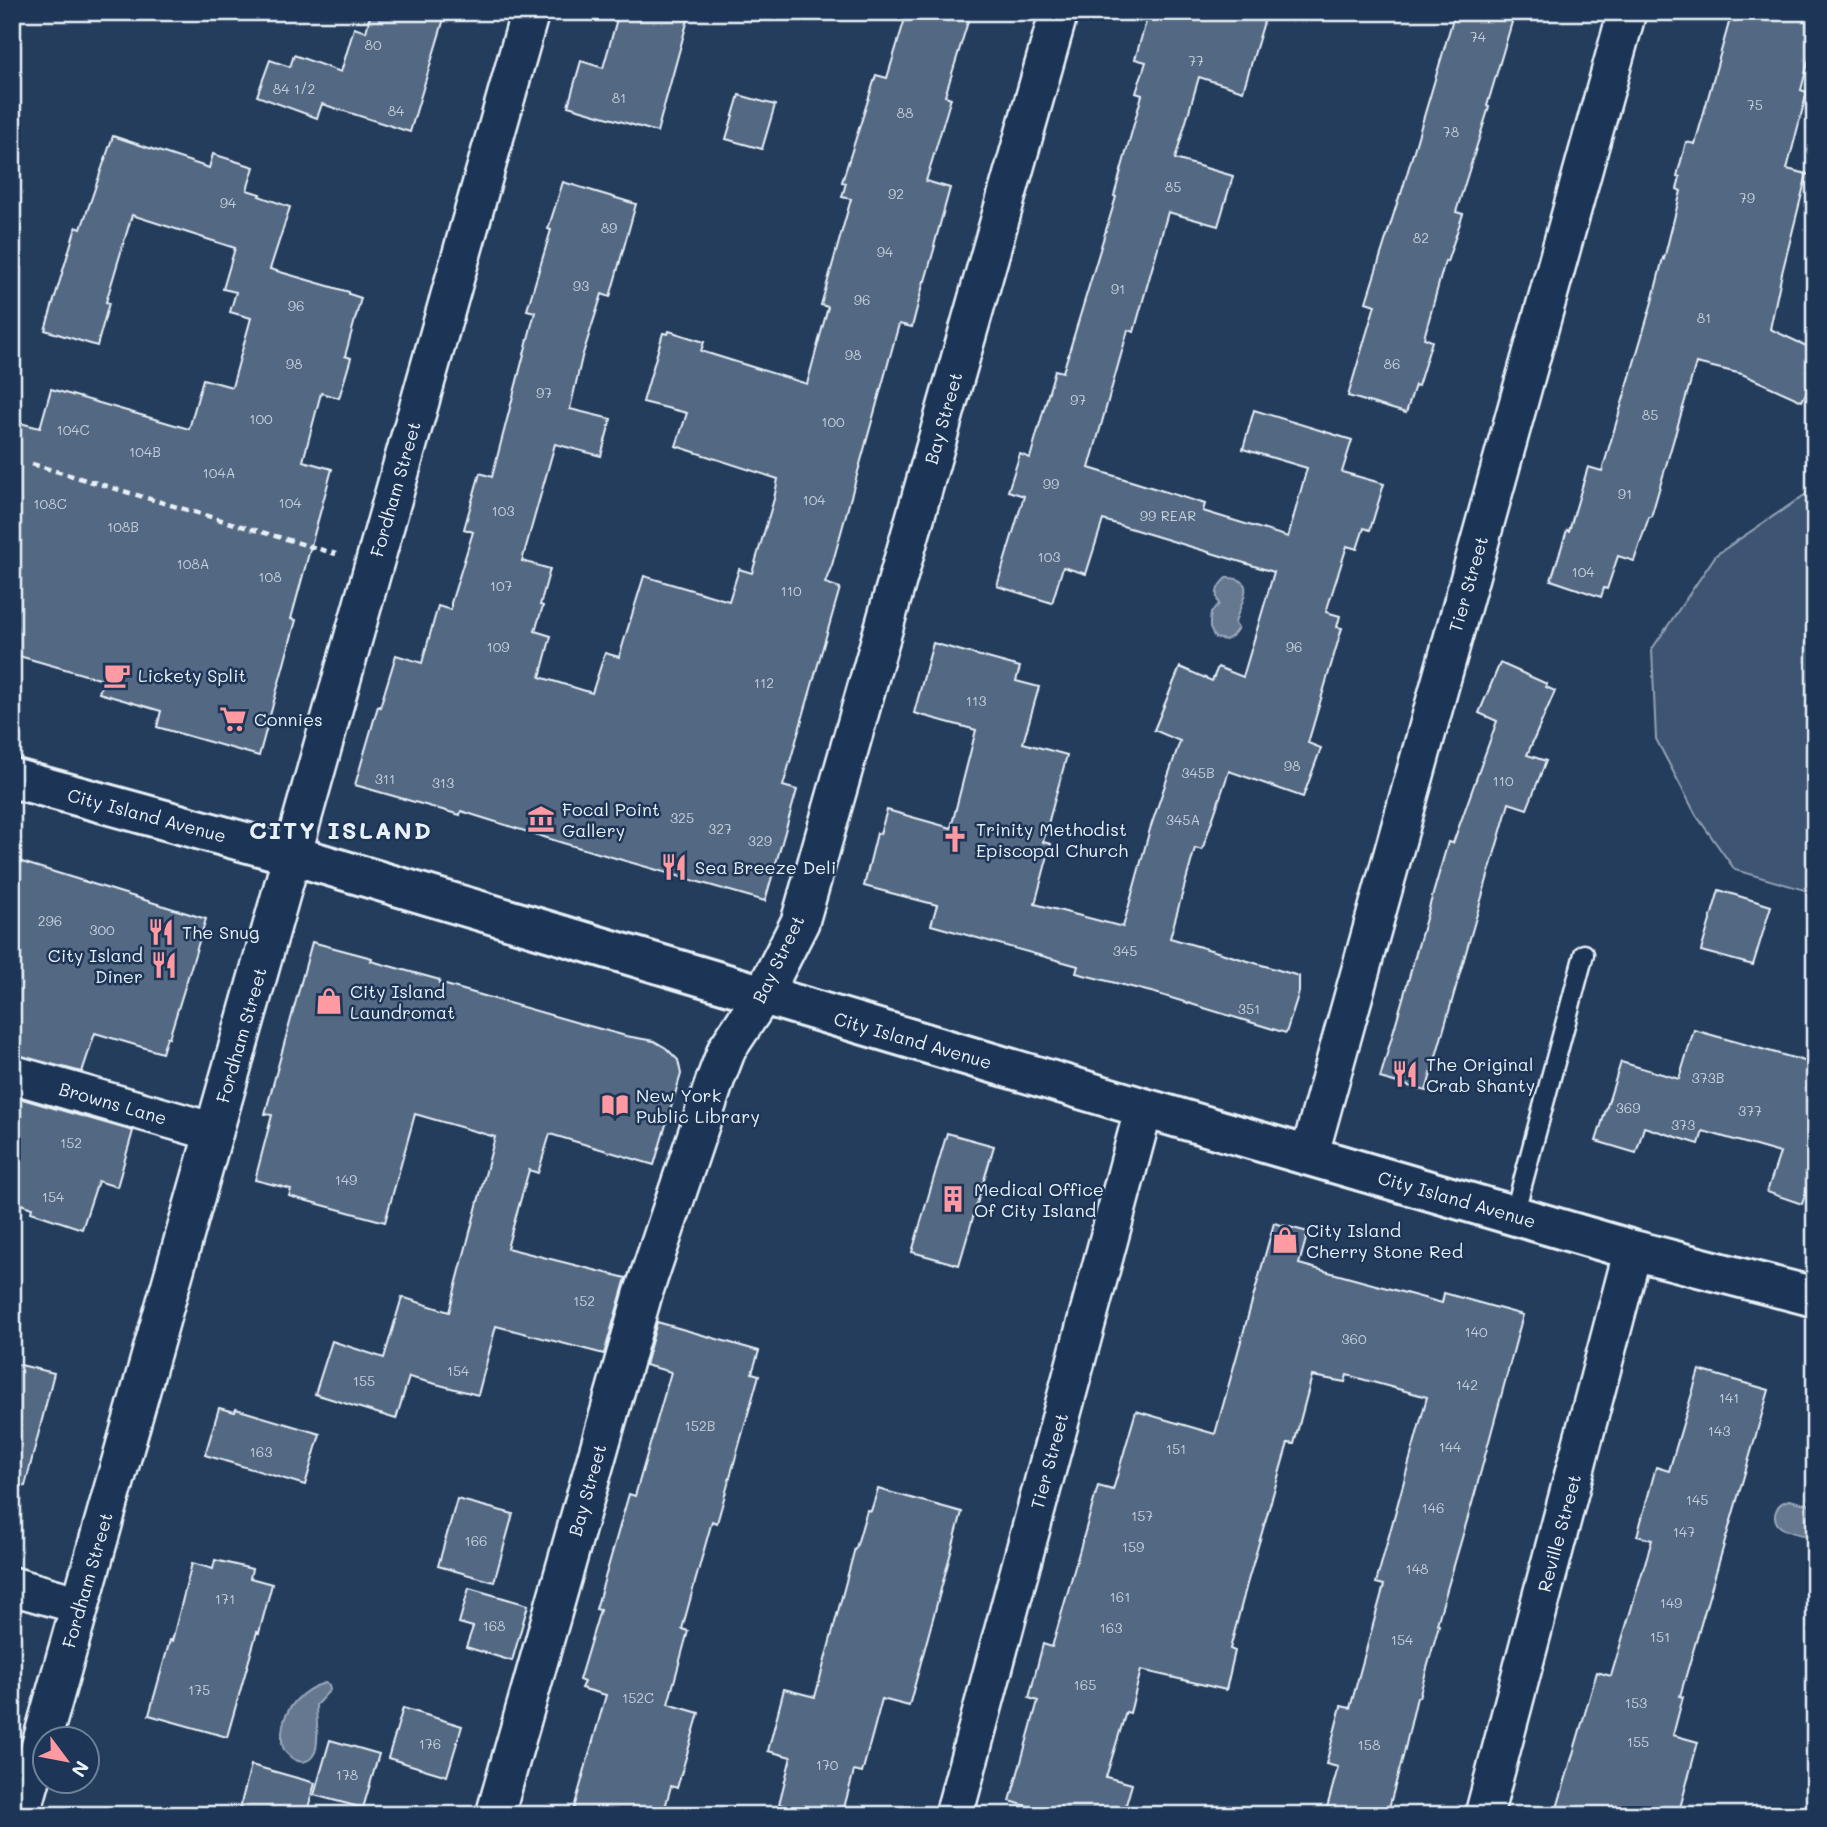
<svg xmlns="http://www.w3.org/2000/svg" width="1827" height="1827" font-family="Mali,sans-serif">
	<rect width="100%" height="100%" fill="#253d5d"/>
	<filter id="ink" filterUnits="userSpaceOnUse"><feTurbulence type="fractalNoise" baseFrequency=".0143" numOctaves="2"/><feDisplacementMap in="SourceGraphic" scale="14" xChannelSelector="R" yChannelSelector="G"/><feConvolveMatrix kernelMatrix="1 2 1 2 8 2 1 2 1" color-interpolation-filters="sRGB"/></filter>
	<g filter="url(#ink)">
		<polygon fill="#3e5472" stroke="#93a2b5" stroke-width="2" points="1815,488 1815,893 1735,870 1696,815 1656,739 1652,649 1716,555"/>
		<g fill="#657890" stroke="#99a8ba" stroke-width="2">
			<path d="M1226,578c37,-1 10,31 9,46l3,4 -6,8 -6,4 -11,-2 -5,-10v-7l1,-8 8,-9c-5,-10 -2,-18 7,-26z"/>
			<path d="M1789,1500l26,6v32c-14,-4 -46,-6 -39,-27 2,-7 7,-9 13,-11z"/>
			<path d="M325,1683l4,2 1,5 -14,15c0,12 4,39 -2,49 -9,16 -29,4 -32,-10 0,0 0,-10 0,-11 1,-24 20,-44 43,-50z"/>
		</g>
		<g fill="#536782" stroke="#e8f1f8" stroke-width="2">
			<polygon points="371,12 446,12 410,132 322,104 317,118 257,96 270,60 290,67 294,55 341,72 354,28 366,32"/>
			<polygon points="619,12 690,12 657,132 568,106 581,61 603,68"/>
			<polygon points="907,12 971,12 945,96 951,98 926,181 950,188 934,246 935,246 925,281 924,281 912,327 899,324 832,565 825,583 840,588 783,786 797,790 765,901 563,843 461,811 460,815 355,785 378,706 380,707 396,655 422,663 438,606 451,610 451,603 473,532 464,529 480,473 492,477 535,312 527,310 551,230 548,229 563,182 636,204 610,297 602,294 582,357 570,409 611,419 601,456 555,444 522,561 550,569 540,605 543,606 535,631 551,636 540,677 592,693 605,653 619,657 644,576 729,601 739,569 752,573 774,499 778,479 676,446 687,413 643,402 663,333 668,334 669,331 704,342 701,351 807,384 828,307 821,305 851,199 842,197 846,183 842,182 876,75 887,78"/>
			<polygon points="1149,12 1267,12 1243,91 1199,77 1175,159 1233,176 1218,226 1168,212 1134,332 1128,330 1089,468 1205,504 1203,511 1288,537 1307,468 1243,449 1254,410 1352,440 1342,472 1384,484 1370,530 1364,528 1357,549 1347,546 1326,612 1340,616 1337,627 1342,628 1308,743 1321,748 1303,797 1229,771 1202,850 1195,848 1170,938 1299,976 1299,992 1286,1033 1155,993 1076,973 1078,966 931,925 937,905 864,886 877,833 880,834 887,810 951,828 976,730 914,713 933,643 1020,667 1016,681 1039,687 1023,743 1067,755 1043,842 1051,844 1035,904 1123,927 1150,829 1180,741 1154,730 1180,667 1212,681 1218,667 1243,677 1274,572 1103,520 1086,574 1063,567 1052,603 997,586 1024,496 1008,491 1020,454 1030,458 1055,370 1063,372 1116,197 1114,196 1142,95 1136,93 1146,62 1135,59"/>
			<polygon points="1455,12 1515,12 1487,106 1489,107 1456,212 1463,214 1447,262 1445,261 1424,338 1432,341 1418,386 1415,385 1406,413 1348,396 1375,305 1366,302 1400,194 1401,194"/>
			<polygon points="1732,12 1815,12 1815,36 1801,90 1807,92 1787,169 1807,174 1782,273 1770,329 1815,350 1815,375 1802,401 1742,374 1696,363 1651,517 1649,517 1634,561 1618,556 1607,589 1604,588 1601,597 1551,580 1567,530 1569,531 1588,467 1602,471 1652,302 1663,258 1664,259 1681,191 1677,189 1680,177 1677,176 1686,142 1695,144"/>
			<polygon points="739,95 775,105 762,149 726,139"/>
			<polygon points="113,136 209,168 213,154 254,167 247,190 260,194 259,196 290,207 270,269 349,292 349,294 361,298 345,356 351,358 339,398 321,393 303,461 332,469 291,619 296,620 259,756 157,727 161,711 99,693 103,680 12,654 12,421 40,428 51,389 189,429 203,379 232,387 251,318 230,312 236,292 223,289 235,248 132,215 106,302 109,303 97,346 45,330 76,227 81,229"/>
			<polygon points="1500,663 1547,684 1546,687 1555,691 1527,755 1546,761 1527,809 1509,803 1426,1091 1380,1078 1448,842 1453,843 1497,721 1479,713"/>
			<polygon points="12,859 206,919 169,1038 167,1037 162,1053 95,1033 82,1072 12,1054"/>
			<polygon points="1719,890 1771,906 1753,965 1701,951"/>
			<polygon points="312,942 372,958 371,961 440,980 439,983 582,1024 626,1036 654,1041 666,1048 678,1060 681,1074 654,1165 550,1134 538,1173 529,1170 507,1248 626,1278 604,1354 496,1326 478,1395 409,1377 396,1419 315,1394 332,1341 384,1358 402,1297 449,1312 495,1137 415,1114 385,1222 289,1196 291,1189 255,1180 272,1115 265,1114"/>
			<polygon points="1694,1030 1815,1064 1815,1167 1802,1204 1767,1192 1780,1153 1703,1131 1699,1144 1644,1127 1636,1153 1596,1141 1621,1062 1679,1079"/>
			<polygon points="12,1096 133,1131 117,1187 98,1181 82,1229 31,1212 32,1208 12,1201"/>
			<polygon points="947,1133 994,1146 959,1265 912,1252"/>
			<polygon points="1274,1223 1308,1232 1299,1264 1442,1303 1444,1293 1523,1315 1475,1493 1437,1624 1439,1625 1419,1697 1417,1697 1404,1753 1387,1815 1325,1815 1338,1767 1326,1764 1341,1706 1350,1708 1384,1585 1376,1583 1427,1397 1347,1375 1345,1382 1312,1376 1294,1444 1288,1443 1247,1584 1230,1649 1235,1651 1226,1690 1141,1670 1130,1713 1126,1712 1106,1777 1132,1784 1123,1815 1058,1815 1010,1801 1038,1701 1029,1698 1043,1644 1052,1647 1098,1486 1113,1490 1136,1411 1215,1434"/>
			<polygon points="657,1322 759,1351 752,1373 759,1375 717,1523 712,1521 682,1629 688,1631 668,1704 699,1713 677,1788 671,1786 663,1815 572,1815 606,1695 581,1688 584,1682 579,1680 600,1610 596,1609 629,1494 635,1496 671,1372 645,1365"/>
			<polygon points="12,1363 54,1373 25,1486 12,1484"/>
			<polygon points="1699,1370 1769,1390 1680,1696 1683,1697 1673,1735 1698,1742 1678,1815 1555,1815 1597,1672 1611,1676 1652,1540 1637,1536 1656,1467 1669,1471"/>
			<polygon points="219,1408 235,1412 236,1409 320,1434 305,1485 205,1455"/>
			<polygon points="878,1489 962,1512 909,1706 882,1699 862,1773 854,1771 842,1815 818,1815 779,1804 791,1757 768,1751 784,1689 815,1697 855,1548 856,1548 867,1510 871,1511"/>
			<polygon points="457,1499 513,1514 494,1582 438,1566"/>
			<polygon points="215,1560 252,1569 250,1578 272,1584 259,1633 257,1632 227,1737 149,1715 170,1640 172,1641 192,1563 213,1569"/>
			<polygon points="469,1588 528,1605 512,1661 466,1647 473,1627 459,1623"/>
			<polygon points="403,1708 462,1726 447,1776 388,1758"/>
			<polygon points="330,1740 379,1754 363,1808 314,1795"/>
			<polygon points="251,1765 315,1783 306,1815 238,1815"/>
		</g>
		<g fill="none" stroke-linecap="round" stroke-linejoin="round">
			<defs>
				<polyline id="lane" points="1514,1215 1584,954"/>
				<g id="street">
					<polyline points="12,1074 214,1132"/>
					<polyline points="1309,1156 1627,12"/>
					<polyline points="12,1586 80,1605"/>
					<polyline points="21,1815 530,12"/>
					<polyline points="495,1815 643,1294 716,1078 727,1049 763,995 800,922 1059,12"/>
					<polyline points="954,1815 1144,1108"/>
					<polyline points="1484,1815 1633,1250"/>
				</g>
				<polyline id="secondary" points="12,778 292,855 1144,1108 1633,1250 1815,1297"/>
			</defs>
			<use href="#lane" stroke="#e8f1f8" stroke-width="23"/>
			<use href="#street" stroke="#e8f1f8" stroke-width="42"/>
			<use href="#secondary" stroke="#e8f1f8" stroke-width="44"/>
			<polyline stroke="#e8f1f8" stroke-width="4.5" stroke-dasharray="7 5" stroke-linecap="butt" points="32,464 336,554"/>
			<use href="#lane" stroke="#1d3557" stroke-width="18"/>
			<use href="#street" stroke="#1d3557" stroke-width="37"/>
			<use href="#secondary" stroke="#1d3557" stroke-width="38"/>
		</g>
	</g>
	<defs>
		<symbol id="cafe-bare" viewBox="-9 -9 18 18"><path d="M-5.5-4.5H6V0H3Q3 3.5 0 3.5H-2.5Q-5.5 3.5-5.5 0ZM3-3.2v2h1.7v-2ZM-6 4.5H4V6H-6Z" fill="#ff9aa2" stroke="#1d3557" stroke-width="2.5" paint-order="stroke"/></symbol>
		<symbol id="supermarket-bare" viewBox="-9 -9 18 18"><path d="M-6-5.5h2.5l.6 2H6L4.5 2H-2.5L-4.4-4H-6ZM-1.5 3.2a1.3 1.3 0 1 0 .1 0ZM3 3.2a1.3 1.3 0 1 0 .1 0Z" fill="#ff9aa2" stroke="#1d3557" stroke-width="2.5" paint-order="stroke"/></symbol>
		<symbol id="museum-bare" viewBox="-9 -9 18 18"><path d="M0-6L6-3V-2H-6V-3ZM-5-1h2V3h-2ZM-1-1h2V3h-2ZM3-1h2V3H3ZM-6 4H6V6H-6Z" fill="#ff9aa2" stroke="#1d3557" stroke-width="2.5" paint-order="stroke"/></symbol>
		<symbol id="church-bare" viewBox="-9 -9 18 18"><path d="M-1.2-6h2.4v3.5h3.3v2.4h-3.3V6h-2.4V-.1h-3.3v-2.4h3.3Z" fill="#ff9aa2" stroke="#1d3557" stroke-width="2.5" paint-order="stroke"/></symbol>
		<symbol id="restaurant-bare" viewBox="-9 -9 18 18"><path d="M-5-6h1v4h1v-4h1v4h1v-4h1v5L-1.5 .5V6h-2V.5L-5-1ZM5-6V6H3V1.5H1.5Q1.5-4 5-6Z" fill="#ff9aa2" stroke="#1d3557" stroke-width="2.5" paint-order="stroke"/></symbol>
		<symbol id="shop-bare" viewBox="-9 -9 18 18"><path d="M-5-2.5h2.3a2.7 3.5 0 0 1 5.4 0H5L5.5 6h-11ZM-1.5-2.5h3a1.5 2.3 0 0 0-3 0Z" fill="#ff9aa2" stroke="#1d3557" stroke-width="2.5" paint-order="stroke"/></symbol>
		<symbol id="library-bare" viewBox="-9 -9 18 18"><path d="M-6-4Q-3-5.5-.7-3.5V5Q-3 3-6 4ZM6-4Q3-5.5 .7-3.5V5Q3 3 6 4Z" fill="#ff9aa2" stroke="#1d3557" stroke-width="2.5" paint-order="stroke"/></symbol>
		<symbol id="building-bare" viewBox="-9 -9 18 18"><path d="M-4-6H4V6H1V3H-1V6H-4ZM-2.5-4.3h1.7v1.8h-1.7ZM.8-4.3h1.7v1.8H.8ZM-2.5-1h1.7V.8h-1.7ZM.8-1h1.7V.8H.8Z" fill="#ff9aa2" stroke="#1d3557" stroke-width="2.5" paint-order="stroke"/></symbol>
	</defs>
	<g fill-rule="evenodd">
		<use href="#cafe-bare" x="98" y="656" width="38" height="38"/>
		<use href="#supermarket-bare" x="214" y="700" width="38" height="38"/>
		<use href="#museum-bare" x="522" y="800" width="38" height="38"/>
		<use href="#church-bare" x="936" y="820" width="38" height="38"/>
		<use href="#restaurant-bare" x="655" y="848" width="38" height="38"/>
		<use href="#restaurant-bare" x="142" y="913" width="38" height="38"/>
		<use href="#restaurant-bare" x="145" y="946" width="38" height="38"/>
		<use href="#shop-bare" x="310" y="982" width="38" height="38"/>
		<use href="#restaurant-bare" x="1386" y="1055" width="38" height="38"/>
		<use href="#library-bare" x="596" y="1086" width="38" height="38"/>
		<use href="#building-bare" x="934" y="1180" width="38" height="38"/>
		<use href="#shop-bare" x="1266" y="1221" width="38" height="38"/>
	</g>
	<g text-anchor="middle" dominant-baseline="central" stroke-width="5" stroke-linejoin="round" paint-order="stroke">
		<g font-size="14" fill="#c3ceda">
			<text x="1478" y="36">74</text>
			<text x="373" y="44">80</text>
			<text x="1196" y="60">77</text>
			<text x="294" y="88">84 1/2</text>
			<text x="619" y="97">81</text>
			<text x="1755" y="104">75</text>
			<text x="396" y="110">84</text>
			<text x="905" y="112">88</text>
			<text x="1451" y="131">78</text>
			<text x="1173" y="186">85</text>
			<text x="896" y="193">92</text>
			<text x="1747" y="197">79</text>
			<text x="228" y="202">94</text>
			<text x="609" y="227">89</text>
			<text x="1421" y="237">82</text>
			<text x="885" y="251">94</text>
			<text x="581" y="285">93</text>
			<text x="1118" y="288">91</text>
			<text x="862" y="299">96</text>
			<text x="296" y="305">96</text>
			<text x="1704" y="317">81</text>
			<text x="853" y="354">98</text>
			<text x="294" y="363">98</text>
			<text x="1392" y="363">86</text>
			<text x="544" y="392">97</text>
			<text x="1078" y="399">97</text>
			<text x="1650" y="414">85</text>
			<text x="261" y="418">100</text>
			<text x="833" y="421">100</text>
			<text x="73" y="429">104C</text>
			<text x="145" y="451">104B</text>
			<text x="219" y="472">104A</text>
			<text x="1051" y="483">99</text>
			<text x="1625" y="493">91</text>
			<text x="814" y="499">104</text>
			<text x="290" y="502">104</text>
			<text x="50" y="503">108C</text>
			<text x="503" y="510">103</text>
			<text x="1168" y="515">99 REAR</text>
			<text x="123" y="526">108B</text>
			<text x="1049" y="556">103</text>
			<text x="193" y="563">108A</text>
			<text x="1583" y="571">104</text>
			<text x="270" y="576">108</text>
			<text x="501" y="585">107</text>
			<text x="791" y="590">110</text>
			<text x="498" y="646">109</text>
			<text x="1294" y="646">96</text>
			<text x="764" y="682">112</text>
			<text x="976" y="700">113</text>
			<text x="1292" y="765">98</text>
			<text x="1198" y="772">345B</text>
			<text x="385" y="778">311</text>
			<text x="1503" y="780">110</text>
			<text x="443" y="782">313</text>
			<text x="682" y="817">325</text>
			<text x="1183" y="819">345A</text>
			<text x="720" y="828">327</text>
			<text x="760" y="840">329</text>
			<text x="50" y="920">296</text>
			<text x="102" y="929">300</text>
			<text x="1125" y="950">345</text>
			<text x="1249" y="1008">351</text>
			<text x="1708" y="1077">373B</text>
			<text x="1628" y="1107">369</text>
			<text x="1750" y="1110">377</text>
			<text x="1683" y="1124">373</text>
			<text x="71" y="1142">152</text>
			<text x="346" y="1179">149</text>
			<text x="53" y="1196">154</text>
			<text x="584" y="1300">152</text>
			<text x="1476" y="1331">140</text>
			<text x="1354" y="1338">360</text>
			<text x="458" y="1370">154</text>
			<text x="364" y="1380">155</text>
			<text x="1467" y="1384">142</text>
			<text x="1729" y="1397">141</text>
			<text x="700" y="1425">152B</text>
			<text x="1719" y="1430">143</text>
			<text x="1450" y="1446">144</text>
			<text x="1176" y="1448">151</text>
			<text x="261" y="1451">163</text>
			<text x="1697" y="1499">145</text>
			<text x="1433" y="1507">146</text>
			<text x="1142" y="1515">157</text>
			<text x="1684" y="1531">147</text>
			<text x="476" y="1540">166</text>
			<text x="1133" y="1546">159</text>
			<text x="1417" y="1568">148</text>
			<text x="1120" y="1596">161</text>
			<text x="225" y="1598">171</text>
			<text x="1671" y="1602">149</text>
			<text x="494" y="1625">168</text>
			<text x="1111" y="1627">163</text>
			<text x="1660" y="1636">151</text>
			<text x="1402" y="1639">154</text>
			<text x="1085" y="1684">165</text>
			<text x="199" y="1689">175</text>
			<text x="638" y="1697">152C</text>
			<text x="1636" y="1702">153</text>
			<text x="1638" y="1741">155</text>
			<text x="430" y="1743">176</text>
			<text x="1369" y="1744">158</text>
			<text x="827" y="1764">170</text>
			<text x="347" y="1774">178</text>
		</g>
		<g font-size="18" fill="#e8f1f8" stroke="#1d3557">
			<text transform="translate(943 418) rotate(-74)">Bay Street</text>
			<text transform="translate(395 489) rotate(-74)">Fordham Street</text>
			<text transform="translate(1468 584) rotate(-74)">Tier Street</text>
			<text transform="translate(147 815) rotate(15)">City Island Avenue</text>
			<text transform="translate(778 959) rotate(-64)">Bay Street</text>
			<text transform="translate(241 1035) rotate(-74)">Fordham Street</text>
			<text transform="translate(913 1040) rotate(16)">City Island Avenue</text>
			<text transform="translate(113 1103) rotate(16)">Browns Lane</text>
			<text transform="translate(1457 1199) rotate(16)">City Island Avenue</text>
			<text transform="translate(1049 1461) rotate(-75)">Tier Street</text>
			<text transform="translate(587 1490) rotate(-74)">Bay Street</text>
			<text transform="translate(1559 1533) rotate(-75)">Reville Street</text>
			<text transform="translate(87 1580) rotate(-74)">Fordham Street</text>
		</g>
		<g font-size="18" fill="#e8f1f8" stroke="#1d3557" text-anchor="start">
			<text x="138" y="675">Lickety Split</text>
			<text x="254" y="719">Connies</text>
			<text x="562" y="809">Focal Point<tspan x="562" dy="21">Gallery</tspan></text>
			<text x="976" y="829">Trinity Methodist<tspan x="976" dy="21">Episcopal Church</tspan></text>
			<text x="695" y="867">Sea Breeze Deli</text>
			<text x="182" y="932">The Snug</text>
			<text x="143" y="955" text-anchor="end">City Island<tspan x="143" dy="21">Diner</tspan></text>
			<text x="350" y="991">City Island<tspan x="350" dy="21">Laundromat</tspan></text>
			<text x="1426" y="1064">The Original<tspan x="1426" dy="21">Crab Shanty</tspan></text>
			<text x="636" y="1095">New York<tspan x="636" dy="21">Public Library</tspan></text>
			<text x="974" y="1189">Medical Office<tspan x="974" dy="21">Of City Island</tspan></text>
			<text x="1306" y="1230">City Island<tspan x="1306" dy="21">Cherry Stone Red</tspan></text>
		</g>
		<g font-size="24" font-weight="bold" letter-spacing="2" fill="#e8f1f8" stroke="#1d3557">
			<text x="341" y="829">CITY ISLAND</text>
		</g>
	</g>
	<rect width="1827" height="1827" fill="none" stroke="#1d3557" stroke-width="42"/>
	<rect x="21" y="21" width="1785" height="1785" fill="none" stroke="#e8f1f8" stroke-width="2.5" filter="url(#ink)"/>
	<g transform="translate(66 1760) rotate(122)"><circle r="33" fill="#1d3557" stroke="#6e8097" stroke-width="2"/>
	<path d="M0-5L12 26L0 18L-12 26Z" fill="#ff9aa2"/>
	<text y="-10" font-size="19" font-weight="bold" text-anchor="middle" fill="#e8f1f8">N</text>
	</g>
</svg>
